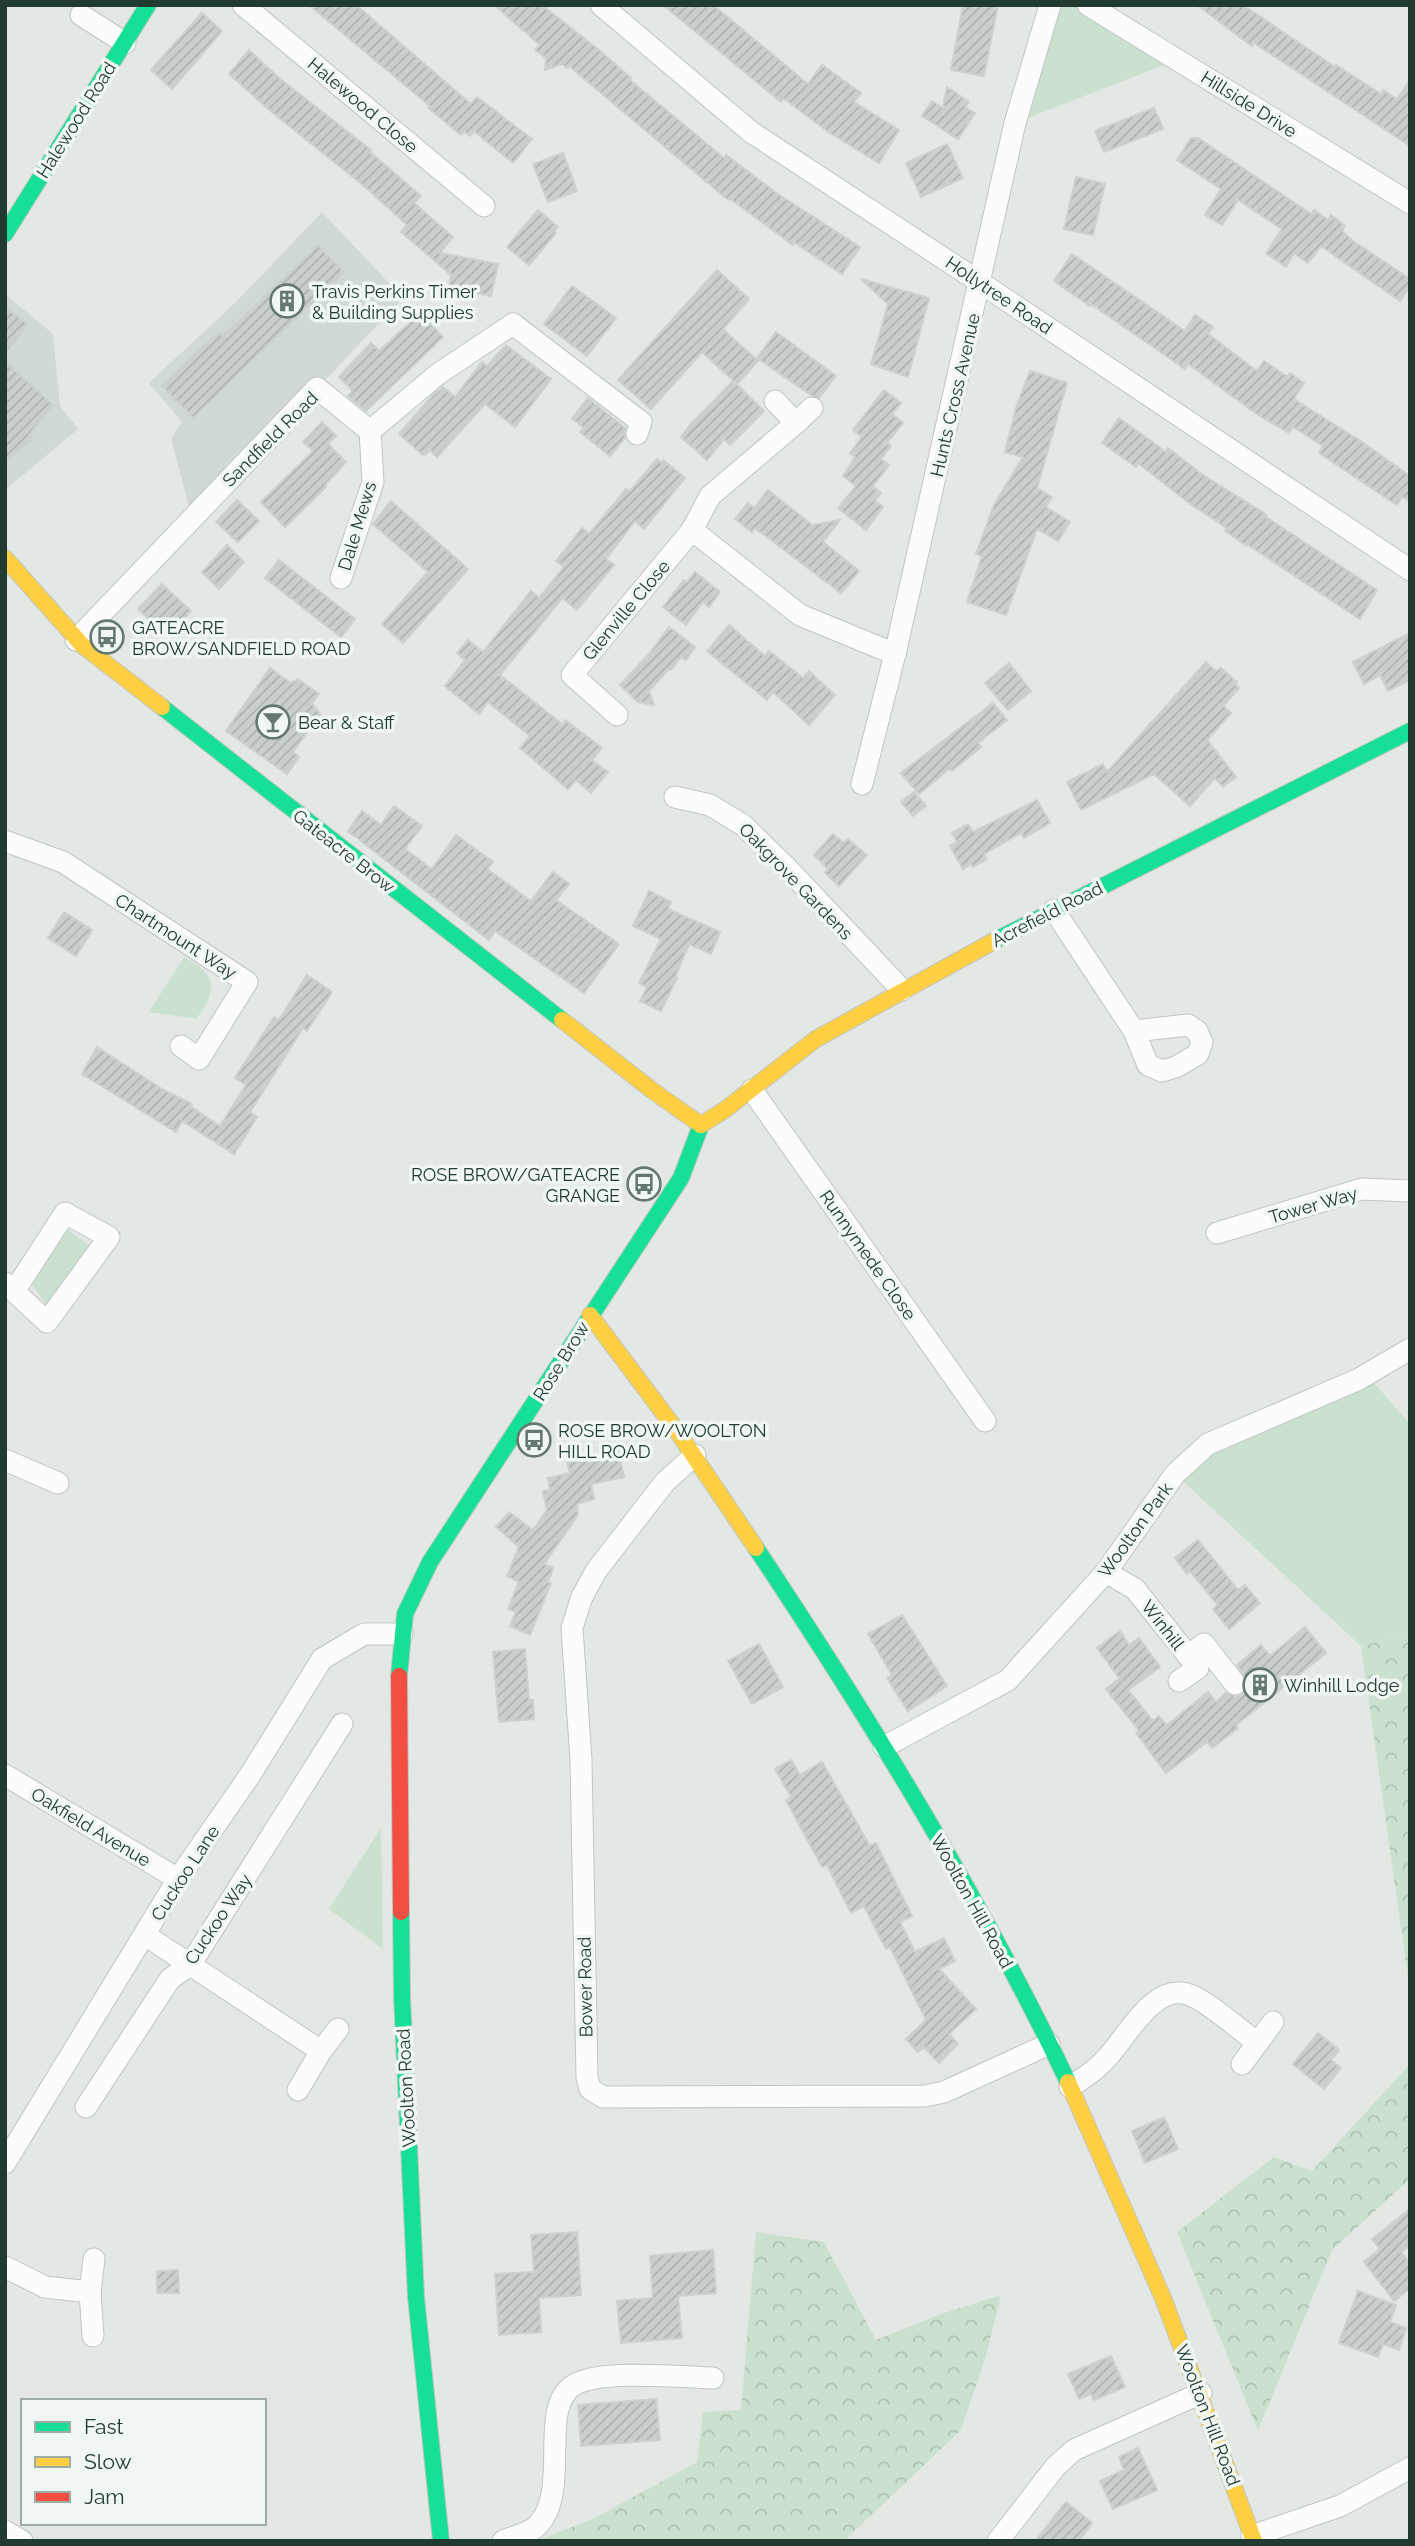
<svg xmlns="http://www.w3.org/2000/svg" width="1415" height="2546" font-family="Raleway,sans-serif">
	<defs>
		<pattern id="forest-crowns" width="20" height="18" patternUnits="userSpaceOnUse" patternTransform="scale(1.75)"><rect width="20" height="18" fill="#cbe1cf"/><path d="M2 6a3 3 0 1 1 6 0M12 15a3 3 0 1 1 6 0" fill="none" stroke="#aec2b2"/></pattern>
		<pattern id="building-hatch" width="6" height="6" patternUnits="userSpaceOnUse" patternTransform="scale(1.75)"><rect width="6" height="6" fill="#c9cfcc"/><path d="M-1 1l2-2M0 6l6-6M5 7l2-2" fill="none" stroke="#acb3b0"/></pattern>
	</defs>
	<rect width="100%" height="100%" fill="#e3e8e5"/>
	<g fill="#d0d9d4">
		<polygon points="322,212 403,298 332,373 189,506 171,439 182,422 149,383 237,301"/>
		<polygon points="5,294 53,334 60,406 78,429 5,490"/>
	</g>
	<g fill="#cbe1cf">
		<polygon points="1050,5 1088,5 1177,60 1015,123"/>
		<path d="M184,957c33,18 35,32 12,62l-47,-7z"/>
		<polygon points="67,1229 90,1246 47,1307 31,1282"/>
		<polygon points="1367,1375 1410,1424 1410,1633 1361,1646 1175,1474 1239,1431"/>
		<polygon points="381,1828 383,1949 329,1909"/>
	</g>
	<g fill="url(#forest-crowns)">
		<polygon points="1410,1633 1410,1992 1361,1646"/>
		<polygon points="1410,2064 1410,2179 1332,2250 1258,2431 1177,2232 1274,2157 1312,2171"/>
		<polygon points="756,2232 824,2242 876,2340 941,2314 1001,2295 986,2356 961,2430 844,2541 536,2541 595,2518 697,2462 703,2412 741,2410"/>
	</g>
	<g fill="url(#building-hatch)" stroke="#cbd1ce" stroke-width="2">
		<polygon points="309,5 356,5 471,104 477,97 532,139 513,163 474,131 470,136 464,132 461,135 428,108 430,106"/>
		<polygon points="494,5 542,5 599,50 631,78 630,80 724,158 726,155 778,194 860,247 842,274 795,243 793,245 729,198 728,200 569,66 567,68 562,64 545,70 546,58 535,50 540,45"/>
		<polygon points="663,5 713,5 808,84 822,65 861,93 854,102 899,130 879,163 830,133 783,98 781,102"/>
		<polygon points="963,5 998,5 984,76 951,70"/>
		<polygon points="1197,5 1243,5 1335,67 1336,65 1381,94 1383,90 1397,99 1410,80 1410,146 1254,43 1252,46"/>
		<polygon points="202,13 222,31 172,89 151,70"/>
		<polygon points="249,50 279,78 371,150 370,152 421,196 414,203 453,237 440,253 498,264 491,296 449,287 451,275 401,232 407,225 364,186 273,113 229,74"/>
		<polygon points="947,87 969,102 965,107 975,113 958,139 922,116 932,101 943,108"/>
		<polygon points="1154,108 1163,129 1104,152 1095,131"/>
		<polygon points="1191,138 1198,138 1311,214 1314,210 1328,220 1331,215 1345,226 1342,231 1353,241 1410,279 1410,286 1400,301 1321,246 1308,263 1294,253 1286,267 1266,253 1282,229 1238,200 1222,225 1205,215 1221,189 1177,160"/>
		<polygon points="947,144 963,178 921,197 906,163"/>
		<polygon points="563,153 577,191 548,202 533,164"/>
		<polygon points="1076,177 1105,184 1093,235 1064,229"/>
		<polygon points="538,210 558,227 554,231 556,233 529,265 507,247"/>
		<polygon points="318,245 344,272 193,418 162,386 219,332 223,336"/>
		<polygon points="1072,254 1185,331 1195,315 1213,327 1208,334 1257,371 1264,361 1288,377 1290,373 1304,383 1294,399 1359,440 1410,476 1410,501 1402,497 1397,505 1319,453 1323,446 1293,427 1289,433 1258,415 1188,364 1185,369 1091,304 1090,306 1054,281"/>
		<polygon points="717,270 749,299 723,329 758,361 737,384 702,352 651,409 618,380"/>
		<polygon points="861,279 929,298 908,377 871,364 888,304"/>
		<polygon points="572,286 616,318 587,356 544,324"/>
		<polygon points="5,307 28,324 5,354"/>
		<polygon points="417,316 423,323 427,320 443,337 366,411 348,396 353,391 339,377 371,343 379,351"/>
		<polygon points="776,332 836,376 819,398 811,395 757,358"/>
		<polygon points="506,345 551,379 515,427 485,404 437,457 430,450 424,456 399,434 433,395 443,387 455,397 482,362 487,366"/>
		<polygon points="5,361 53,405 29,435 32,440 5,460"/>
		<polygon points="1030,371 1067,383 1037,488 1052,497 1046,507 1070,522 1058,541 1037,529 1006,615 967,602 982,556 976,554 994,505 1023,457 1005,452 1016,408"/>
		<polygon points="733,381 764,411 730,445 724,439 707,460 681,437 691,424"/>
		<polygon points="884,390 901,403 892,414 903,423 887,443 891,446 881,459 889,465 873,486 881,493 875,501 883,507 866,530 838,508 856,486 843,476 855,457 850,453 862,437 853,430"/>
		<polygon points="588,398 625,428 625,438 610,456 580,432 584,428 572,418"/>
		<polygon points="1119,418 1166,452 1168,448 1203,475 1267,515 1266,517 1377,590 1360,619 1248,545 1247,546 1225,531 1227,528 1189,503 1138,463 1136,467 1102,443"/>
		<polygon points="322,422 336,436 328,444 346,462 325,485 326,487 285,527 261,502 313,451 303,442"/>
		<polygon points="657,459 661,463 663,460 685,478 644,529 635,521 606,559 614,565 577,610 562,598 500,675 562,724 565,720 602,748 592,760 608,772 591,793 576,780 568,789 520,748 530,736 488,702 479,714 445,686 465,660 457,653 468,640 483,652 531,591 539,598 564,567 556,561 582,528 589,534 626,489 630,491"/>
		<polygon points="768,490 812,525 840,520 823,542 859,571 841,593 755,528 752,532 735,519 748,503 754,508"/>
		<polygon points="237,500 259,521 238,542 216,522"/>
		<polygon points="391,501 468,569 403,643 382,624 428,572 373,524"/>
		<polygon points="227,545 244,562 219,589 202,572"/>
		<polygon points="279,560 355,619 341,637 265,578"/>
		<polygon points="695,572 720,592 709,607 703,602 686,625 663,607 684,580 687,582"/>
		<polygon points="162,584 191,611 168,636 138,609"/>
		<polygon points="729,625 765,656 769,651 803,678 809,671 835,695 809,725 773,692 767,700 707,651"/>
		<polygon points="669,627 695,647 686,660 681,657 671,670 669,669 649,691 654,705 638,702 620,685 649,654"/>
		<polygon points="1410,633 1410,680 1388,691 1380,675 1364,684 1353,662"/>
		<polygon points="1206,662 1216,671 1221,668 1237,682 1235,684 1239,688 1223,706 1231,713 1207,740 1236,777 1223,787 1215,778 1190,806 1154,774 1081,810 1067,782 1103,764 1107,772"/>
		<polygon points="1009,663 1031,691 1008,710 985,683"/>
		<polygon points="270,668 291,683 298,679 319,694 312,703 320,714 293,752 299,757 287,774 226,731"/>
		<polygon points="993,703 1007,720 978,743 981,747 952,771 949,769 919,794 901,773"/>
		<polygon points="914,792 926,806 913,816 901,802"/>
		<polygon points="1037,800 1050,823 1024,838 1021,833 984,854 987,859 973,867 971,864 963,869 950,846 957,842 952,833 968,824 973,832"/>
		<polygon points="394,806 422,826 405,849 432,869 456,835 493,862 487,869 531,901 553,872 569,884 556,900 619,944 584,993 495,931 489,940 348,831 362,811 381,825"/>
		<polygon points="833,834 844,843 848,839 867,855 839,886 825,873 828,869 814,855"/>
		<polygon points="649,891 671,902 668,909 720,932 711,954 689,944 675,977 677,978 661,1011 640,1001 647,987 639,983 661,939 633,926"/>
		<polygon points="64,912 92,930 76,956 48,938"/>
		<polygon points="307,975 332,992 307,1031 303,1028 250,1112 257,1117 234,1154 182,1121 176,1132 82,1074 97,1047 162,1089 192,1104 190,1106 220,1126 246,1085 235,1078 274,1017 279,1020"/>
		<polygon points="618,1451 624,1477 591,1484 594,1499 577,1504 578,1515 544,1564 553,1568 548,1582 551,1583 530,1635 510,1626 516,1612 508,1609 519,1582 507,1576 519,1547 496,1527 509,1512 533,1530 547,1510 543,1491 550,1490 548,1478 570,1473 567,1462"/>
		<polygon points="1198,1540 1238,1590 1245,1585 1260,1603 1229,1629 1213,1609 1218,1605 1190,1571 1187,1574 1175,1558"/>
		<polygon points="902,1615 947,1686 908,1711 887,1678 892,1675 868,1634"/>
		<polygon points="1305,1627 1326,1653 1236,1725 1238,1728 1212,1748 1207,1742 1166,1773 1136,1733 1139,1731 1106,1689 1119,1679 1122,1682 1097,1648 1120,1631 1129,1645 1139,1638 1160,1667 1128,1690 1153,1721 1159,1716 1167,1725 1208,1692 1216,1702 1226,1693 1236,1697 1242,1695 1247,1688 1248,1682 1237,1665 1261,1645 1270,1656"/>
		<polygon points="759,1644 783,1687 752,1704 728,1661"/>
		<polygon points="525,1649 529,1700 533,1700 534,1719 499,1722 493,1652"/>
		<polygon points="791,1760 800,1775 822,1762 870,1846 876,1843 912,1916 900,1922 915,1952 944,1938 955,1961 939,1969 976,2009 949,2034 958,2044 939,2063 924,2047 918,2052 906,2039 926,2020 890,1947 886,1949 864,1906 851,1913 827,1865 822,1867 786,1800 791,1797 775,1769"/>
		<polygon points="1318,2033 1339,2050 1331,2060 1341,2068 1324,2089 1293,2064"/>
		<polygon points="1164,2117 1178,2149 1145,2163 1132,2131"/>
		<polygon points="1410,2209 1410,2245 1401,2252 1410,2263 1410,2288 1394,2301 1364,2262 1380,2249 1372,2239"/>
		<polygon points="577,2232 581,2295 539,2298 541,2332 499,2335 495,2274 534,2272 531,2235"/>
		<polygon points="713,2250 716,2293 678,2296 682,2338 621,2343 617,2301 653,2298 650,2256"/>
		<polygon points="178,2270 179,2293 157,2293 157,2271"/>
		<polygon points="1358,2291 1396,2305 1390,2322 1406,2328 1399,2350 1383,2344 1378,2357 1339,2343"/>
		<polygon points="1111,2356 1125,2387 1094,2400 1091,2394 1079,2399 1068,2374"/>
		<polygon points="656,2399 660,2440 581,2446 578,2405"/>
		<polygon points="1138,2448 1157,2490 1113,2509 1100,2481 1124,2470 1119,2457"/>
		<polygon points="1066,2502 1092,2523 1079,2541 1035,2541"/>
	</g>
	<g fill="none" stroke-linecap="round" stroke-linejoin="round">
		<defs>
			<g id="street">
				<polyline points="243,5 484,206"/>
				<polyline points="601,5 751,132 981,283 1410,570"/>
				<polyline points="1088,5 1410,203"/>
				<polyline points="81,15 125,43"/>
				<polyline points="796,423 812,408"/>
				<polyline points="692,530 800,615 895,654"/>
				<polyline points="341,578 373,482 370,431"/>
				<polyline points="76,640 317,388 370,431 438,374 513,324 641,422 637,434"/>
				<polyline points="617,715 572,675 692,530 710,496 796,423 775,401"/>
				<polyline points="862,784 895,654 1015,123 1050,5"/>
				<polyline points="675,797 710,805 743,825 787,868 902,990"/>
				<polyline points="5,841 63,862 247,982 199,1059 181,1046"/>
				<polyline points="1054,910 1134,1031 1188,1025 1197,1031 1202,1042 1198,1054 1176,1067 1162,1071 1148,1065 1134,1031"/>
				<polyline points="752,1090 985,1421"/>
				<polyline points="1217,1233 1362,1189 1410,1191"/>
				<polyline points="5,1283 47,1322 109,1237 65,1213 15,1290"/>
				<polyline points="695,1455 665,1482 596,1571 581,1599 572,1628 581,1760 587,2077 590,2089 603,2097 925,2096 944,2092 1049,2044"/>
				<polyline points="5,1460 58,1483"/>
				<polyline points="1106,1572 1135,1589 1198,1668 1179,1681"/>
				<polyline points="1188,1656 1204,1644 1235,1684"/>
				<polyline points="884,1747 1008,1680 1106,1572 1175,1474 1208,1444 1359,1379 1410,1349"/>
				<polyline points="5,1775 178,1879"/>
				<polyline points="145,1935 321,2051"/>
				<polyline points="1242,2064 1273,2022"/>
				<path d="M1070,2087c12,-8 24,-15 34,-26 22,-22 48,-77 83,-67 19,5 53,37 71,49"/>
				<polyline points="298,2090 321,2051 338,2029"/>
				<polyline points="86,2107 170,1979 190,1965 342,1724"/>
				<polyline points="5,2163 178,1879 250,1775 322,1659 364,1634 402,1634"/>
				<polyline points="5,2267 45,2287 90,2292"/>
				<polyline points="93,2336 90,2292 94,2259"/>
				<polyline points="5,2531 22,2541"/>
				<polyline points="1252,2536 1340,2506 1410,2468"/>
				<path d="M503,2541c10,-4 27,-8 34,-15 35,-35 0,-119 37,-141 26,-16 107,-8 139,-7"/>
				<polyline points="998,2541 1056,2466 1074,2450 1201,2393"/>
			</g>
			<g id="fast">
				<polyline points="5,234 148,5"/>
				<polyline points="162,707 562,1020"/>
				<polyline points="994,941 1410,731"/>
				<path d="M756,1548c114,172 223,347 312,534"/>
				<polyline points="399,1676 405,1614 430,1562 681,1178 701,1125"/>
				<polyline points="401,1912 402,1997 416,2297 441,2541"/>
			</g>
			<g id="slow">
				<polyline points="5,558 82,645 162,707"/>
				<polyline points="562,1020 653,1091 701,1125"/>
				<polyline points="701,1125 726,1109 816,1039 994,941"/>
				<polyline points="590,1315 677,1431 756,1548"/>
				<polyline points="1068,2082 1163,2298 1254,2541"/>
			</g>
			<polyline id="jam" points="399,1676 401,1912"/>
		</defs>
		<use href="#street" stroke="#c0c5c2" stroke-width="23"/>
		<use href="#fast" stroke="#bec6c2" stroke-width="18"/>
		<use href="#slow" stroke="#bec6c2" stroke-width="18"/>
		<use href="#jam" stroke="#bec6c2" stroke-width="18"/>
		<use href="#street" stroke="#fbfcfb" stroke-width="21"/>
		<use href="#fast" stroke="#16e098" stroke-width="16"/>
		<use href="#slow" stroke="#ffcf43" stroke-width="16"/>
		<use href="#jam" stroke="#f24e42" stroke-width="16"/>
	</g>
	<defs>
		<symbol id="building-ring" viewBox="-11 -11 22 22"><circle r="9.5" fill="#f0f7f3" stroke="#65786f" stroke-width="1.5"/><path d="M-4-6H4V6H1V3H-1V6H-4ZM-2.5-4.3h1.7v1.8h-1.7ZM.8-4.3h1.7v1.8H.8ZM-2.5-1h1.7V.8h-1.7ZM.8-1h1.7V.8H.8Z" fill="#65786f"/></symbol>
		<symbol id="bus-ring" viewBox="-11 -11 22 22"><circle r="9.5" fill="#f0f7f3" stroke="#65786f" stroke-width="1.5"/><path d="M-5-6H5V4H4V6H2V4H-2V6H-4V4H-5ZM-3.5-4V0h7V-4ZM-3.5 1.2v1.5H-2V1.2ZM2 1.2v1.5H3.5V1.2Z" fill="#65786f"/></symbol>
		<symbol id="bar-ring" viewBox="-11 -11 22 22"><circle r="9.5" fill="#f0f7f3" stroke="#65786f" stroke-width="1.5"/><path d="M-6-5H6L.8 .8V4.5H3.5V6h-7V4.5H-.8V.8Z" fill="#65786f"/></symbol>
	</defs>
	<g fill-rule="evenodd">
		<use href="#building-ring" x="268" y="282" width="38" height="38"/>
		<use href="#bus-ring" x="88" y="618" width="38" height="38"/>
		<use href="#bar-ring" x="254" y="703" width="38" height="38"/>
		<use href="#bus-ring" x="625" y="1165" width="38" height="38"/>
		<use href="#bus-ring" x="515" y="1421" width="38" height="38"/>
		<use href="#building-ring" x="1241" y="1666" width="38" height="38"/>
	</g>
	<g text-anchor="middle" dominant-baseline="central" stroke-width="7" stroke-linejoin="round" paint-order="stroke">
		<g font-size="18" fill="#213b30" stroke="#f0f7f3">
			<text transform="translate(1249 104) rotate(32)">Hillside Drive</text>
			<text transform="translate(363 105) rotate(40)">Halewood Close</text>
			<text transform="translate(76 120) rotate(-58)">Halewood Road</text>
			<text transform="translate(999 295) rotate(34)">Hollytree Road</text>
			<text transform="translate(955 395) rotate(-77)">Hunts Cross Avenue</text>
			<text transform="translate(270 439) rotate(-45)">Sandfield Road</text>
			<text transform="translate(357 526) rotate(-73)">Dale Mews</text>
			<text transform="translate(626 610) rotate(-50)">Glenville Close</text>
			<text transform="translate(344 851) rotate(38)">Gateacre Brow</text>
			<text transform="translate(796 881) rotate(46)">Oakgrove Gardens</text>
			<text transform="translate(1047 914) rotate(-27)">Acrefield Road</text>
			<text transform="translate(176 936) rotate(33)">Chartmount Way</text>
			<text transform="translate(1313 1205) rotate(-16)">Tower Way</text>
			<text transform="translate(868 1255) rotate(55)">Runnymede Close</text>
			<text transform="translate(561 1361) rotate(-58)">Rose Brow</text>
			<text transform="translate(1135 1530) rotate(-54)">Woolton Park</text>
			<text transform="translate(1163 1625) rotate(52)">Winhill</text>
			<text transform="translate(91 1827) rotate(31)">Oakfield Avenue</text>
			<text transform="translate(185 1873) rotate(-57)">Cuckoo Lane</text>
			<text transform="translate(972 1901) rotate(61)">Woolton Hill Road</text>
			<text transform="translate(218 1919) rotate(-56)">Cuckoo Way</text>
			<text transform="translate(585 1987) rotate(-91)">Bower Road</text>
			<text transform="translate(406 2088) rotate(-93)">Woolton Road</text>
			<text transform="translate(1208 2415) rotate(69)">Woolton Hill Road</text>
		</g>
		<g font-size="18" fill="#213b30" stroke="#f0f7f3" text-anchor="start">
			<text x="312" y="291">Travis Perkins Timer<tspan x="312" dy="21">&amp; Building Supplies</tspan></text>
			<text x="132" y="627">GATEACRE<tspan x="132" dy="21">BROW/SANDFIELD ROAD</tspan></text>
			<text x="298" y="722">Bear &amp; Staff</text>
			<text x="620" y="1174" text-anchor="end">ROSE BROW/GATEACRE<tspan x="620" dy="21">GRANGE</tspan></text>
			<text x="558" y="1430">ROSE BROW/WOOLTON<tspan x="558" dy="21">HILL ROAD</tspan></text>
			<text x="1284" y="1685">Winhill Lodge</text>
		</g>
	</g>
	<rect width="1415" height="2546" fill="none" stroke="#213b30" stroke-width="14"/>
	<rect x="21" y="2399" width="245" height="126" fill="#f0f7f3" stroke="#9daca5" stroke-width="2"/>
	<rect x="35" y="2422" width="35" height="10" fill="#16e098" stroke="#9daca5" stroke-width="2"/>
	<text x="84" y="2434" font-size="21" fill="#213b30">Fast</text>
	<rect x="35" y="2457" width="35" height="10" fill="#ffcf43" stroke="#9daca5" stroke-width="2"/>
	<text x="84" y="2469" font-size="21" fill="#213b30">Slow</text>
	<rect x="35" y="2492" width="35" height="10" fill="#f24e42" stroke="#9daca5" stroke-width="2"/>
	<text x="84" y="2504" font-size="21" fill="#213b30">Jam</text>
</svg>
